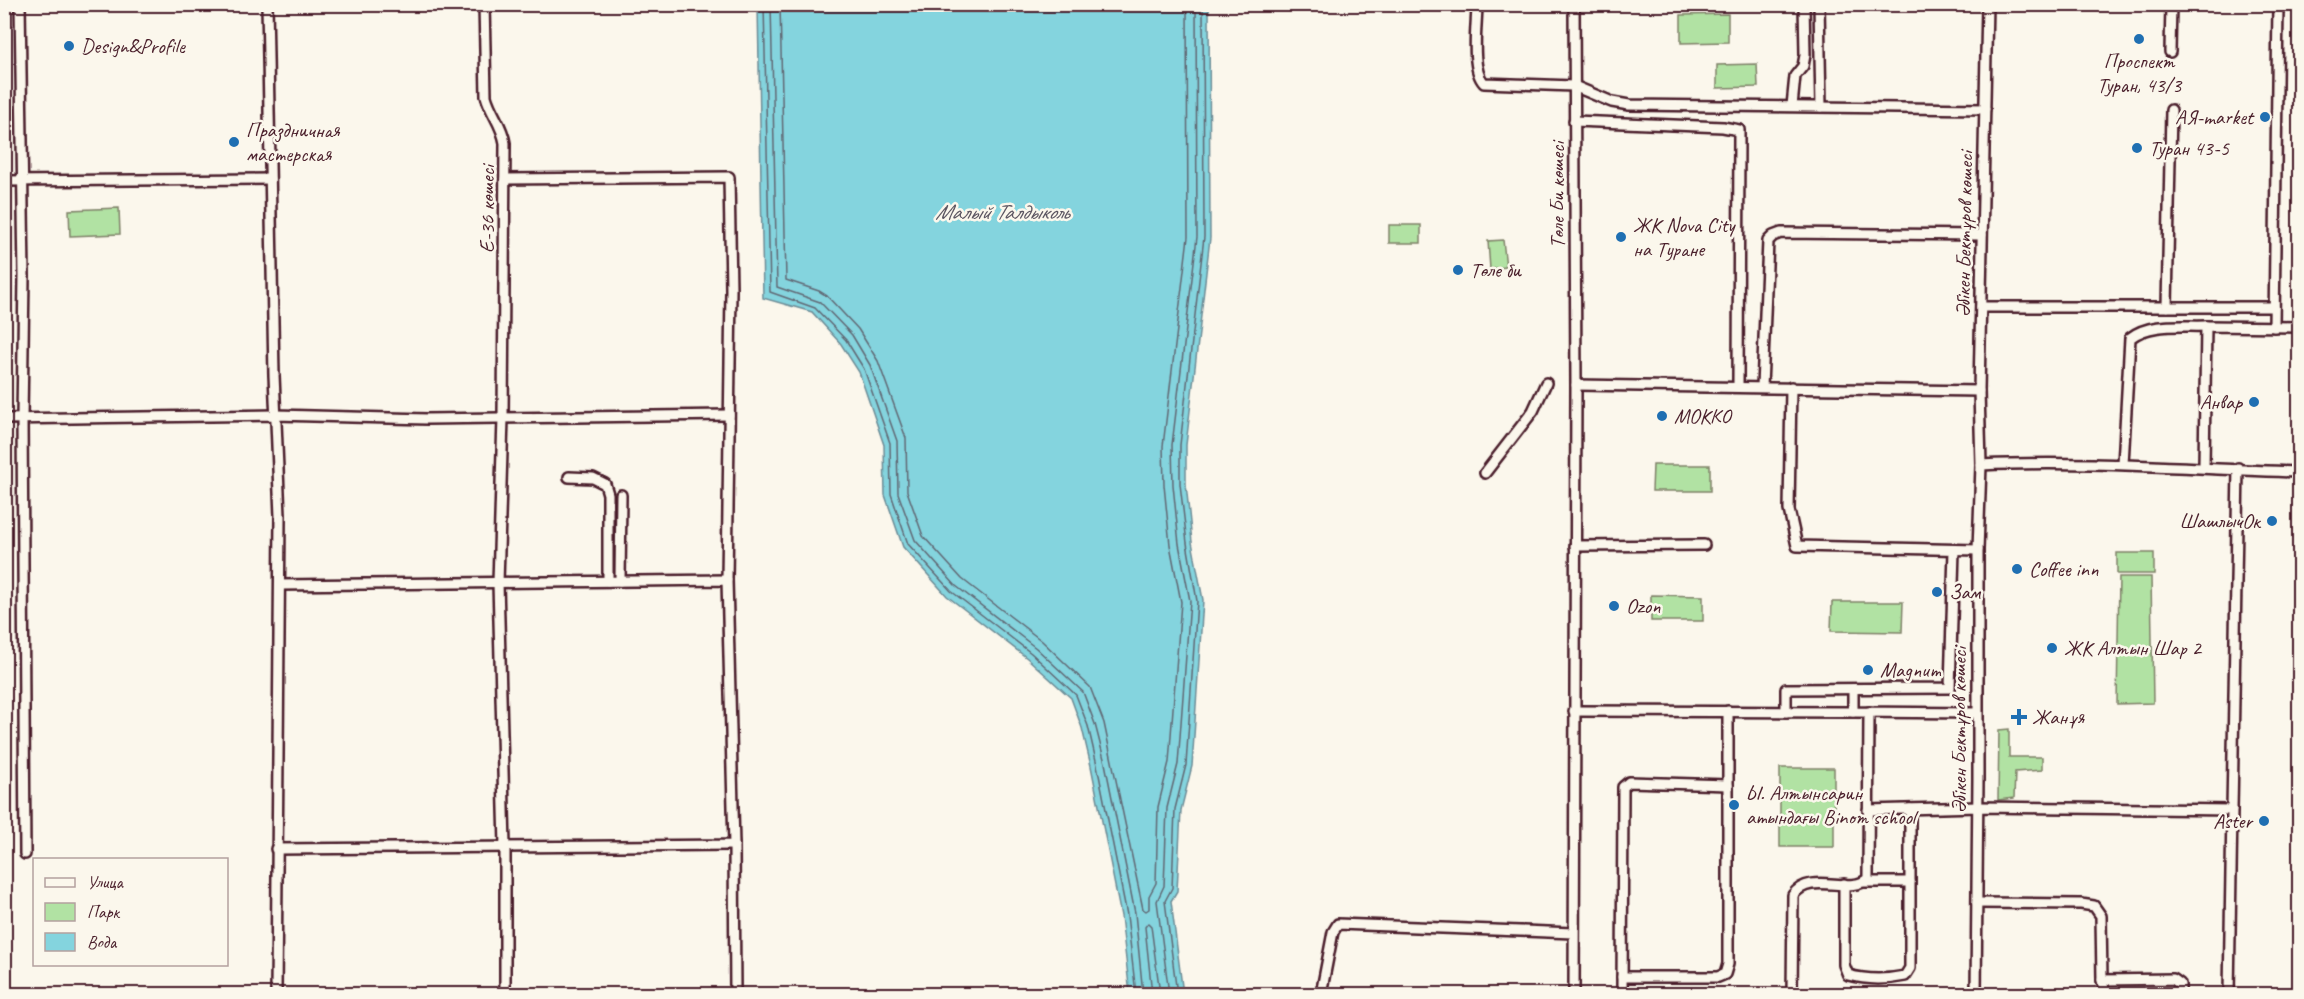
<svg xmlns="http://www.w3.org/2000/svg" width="2304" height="999" font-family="Caveat,sans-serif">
	<rect width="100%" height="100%" fill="#fbf7ec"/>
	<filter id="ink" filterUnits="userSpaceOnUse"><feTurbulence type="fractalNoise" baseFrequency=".0167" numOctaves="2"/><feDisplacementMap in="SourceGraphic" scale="12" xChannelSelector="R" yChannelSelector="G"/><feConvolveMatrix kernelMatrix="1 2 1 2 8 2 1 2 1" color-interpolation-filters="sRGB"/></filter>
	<g filter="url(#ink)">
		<g fill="#b1e2a3" stroke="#7e8067" stroke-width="1.5">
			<polygon points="1728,14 1728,42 1681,43 1681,15"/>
			<polygon points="1757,64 1758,87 1717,88 1717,65"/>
			<polygon points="119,208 120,234 70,236 69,210"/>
			<rect x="1389" y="225" width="32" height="18"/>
			<polygon points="1503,240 1506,267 1490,269 1488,241"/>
			<polygon points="1653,465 1710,465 1710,491 1652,491"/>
			<rect x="2117" y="553" width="37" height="21"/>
			<polygon points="2119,577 2151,577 2153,703 2117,704"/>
			<polygon points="1651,595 1703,596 1703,621 1651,621"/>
			<polygon points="1832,602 1903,602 1902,632 1831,631"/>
			<polygon points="2009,729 2009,757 2042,757 2042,770 2015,772 2014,798 1998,800 1999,730"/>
			<rect x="1780" y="768" width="54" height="79"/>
		</g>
		<polygon fill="#84d4de" stroke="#6d8c96" stroke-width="1.5" points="758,5 1209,5 1210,238 1186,445 1186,484 1192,542 1203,600 1192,766 1181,810 1177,891 1171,901 1183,994 1130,994 1121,916 1091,766 1082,728 1071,698 1027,658 947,596 903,547 885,495 884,445 859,372 841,344 812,312 763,298"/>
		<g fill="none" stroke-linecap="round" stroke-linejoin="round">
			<g stroke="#616773" stroke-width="1.5">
				<polyline points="764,4 770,292 815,308 846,340 864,369 890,443 891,494 908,544 951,591 1031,653 1076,695 1088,726 1097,765 1127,915 1136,994"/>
				<polyline points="771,4 777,287 820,302 852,335 870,365 897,441 898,493 915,540 956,586 1036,648 1083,692 1095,724 1105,763 1135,913 1143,994"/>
				<polyline points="780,4 786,280 819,291 827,296 858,329 878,361 906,438 907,491 923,536 962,579 1042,641 1090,687 1104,723 1143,909 1146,911 1149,909 1149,896 1156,883 1158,807 1169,762 1181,602 1170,545 1164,485 1163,446 1188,237 1187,4"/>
				<polyline points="1152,994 1145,927 1148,923 1151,926 1160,994"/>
				<polyline points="1169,994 1157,901 1164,886 1167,808 1178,764 1190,601 1179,544 1173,485 1172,445 1197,237 1196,4"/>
				<polyline points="1177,994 1165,901 1172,888 1175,809 1186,765 1197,601 1187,543 1180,484 1180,445 1204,237 1203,4"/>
			</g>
			<defs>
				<g id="street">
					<polyline points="20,4 24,276 22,419 25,854"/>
					<polyline points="267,4 274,375 280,516 276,994"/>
					<path d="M484,4l2,92c5,18 16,28 19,47l-2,275 -5,165 7,263v148"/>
					<path d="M1477,4c0,20 -7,65 7,79l90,3 38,16 17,3 356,4"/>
					<polyline points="1574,4 1576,385 1574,994"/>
					<polyline points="1819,4 1821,107"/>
					<polyline points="2170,52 2171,4"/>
					<polyline points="1792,106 1795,76 1803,66 1805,55 1804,4"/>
					<polyline points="1574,121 1723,127 1739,130 1738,387"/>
					<polyline points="505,179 729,177 731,290 727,580"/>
					<polyline points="4,181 270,179"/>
					<polyline points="1981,307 2274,307"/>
					<polyline points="2167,307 2171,110"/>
					<polyline points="2274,327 2278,4"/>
					<polyline points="1576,385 1979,391"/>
					<polyline points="1762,387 1768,241 1773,236 1781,233 1982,235"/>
					<polyline points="1791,387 1789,510 1797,546 1978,550"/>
					<polyline points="4,419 276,415 427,419 729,415"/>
					<path d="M2123,464l7,-126c20,-16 52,-11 76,-12"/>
					<path d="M1981,465c107,-5 212,4 319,7"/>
					<polyline points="2204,466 2206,326 2300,327"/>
					<polyline points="1485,473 1533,411 1546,383"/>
					<polyline points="569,477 593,478 605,484 608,494 608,581"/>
					<polyline points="1575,546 1704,545"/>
					<polyline points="620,581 621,495"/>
					<polyline points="1853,689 1853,712 1977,713"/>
					<polyline points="1574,711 1853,712"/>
					<polyline points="1786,712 1786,689 1950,688 1954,550"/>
					<polyline points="1868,810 1978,807 2232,810 2229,994"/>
					<polyline points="2232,810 2238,468"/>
					<polyline points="734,845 735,994"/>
					<polyline points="276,849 734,845 727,580 280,585"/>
					<polyline points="1864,882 1910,882"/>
					<path d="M1844,884v81l4,10c19,5 38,5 57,1l5,-8v-159"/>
					<polyline points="1977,903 2081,904 2094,906 2101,916 2102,980 2105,994"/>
					<polyline points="1622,977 1718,977 1725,974 1728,964 1728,711"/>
					<polyline points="2102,980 2173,979 2180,984 2180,994"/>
					<polyline points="1321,994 1333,932 1338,924 1573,933"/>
					<polyline points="1622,994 1623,787 1629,782 1728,785"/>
					<path d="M1792,994l1,-99c18,-25 58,1 75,-17l1,-166"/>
					<polyline points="1976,994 1978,779 1978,550 1981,465 1979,391 1987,4"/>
				</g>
			</defs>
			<use href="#street" stroke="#4a1f2b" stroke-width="14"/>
			<use href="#street" stroke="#fbf7ec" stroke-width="9"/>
		</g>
	</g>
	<g fill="#1f6fb2" stroke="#fbf7ec" stroke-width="2">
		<circle cx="2139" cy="39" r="6"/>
		<circle cx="69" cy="46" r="6"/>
		<circle cx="2265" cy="117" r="6"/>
		<circle cx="234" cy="142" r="6"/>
		<circle cx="2137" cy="148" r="6"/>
		<circle cx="1621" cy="237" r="6"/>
		<circle cx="1458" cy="270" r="6"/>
		<circle cx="2254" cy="402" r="6"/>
		<circle cx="1662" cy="416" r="6"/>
		<circle cx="2272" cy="521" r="6"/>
		<circle cx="2017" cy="569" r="6"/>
		<circle cx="1937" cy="592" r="6"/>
		<circle cx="1614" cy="606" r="6"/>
		<circle cx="2052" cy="648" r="6"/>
		<circle cx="1868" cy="670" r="6"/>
		<path d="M2016 708h6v6h6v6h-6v6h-6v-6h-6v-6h6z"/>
		<circle cx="1734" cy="805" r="6"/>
		<circle cx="2264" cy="821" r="6"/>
	</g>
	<g text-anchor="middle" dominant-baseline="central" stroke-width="5" stroke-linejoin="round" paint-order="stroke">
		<g font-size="21" fill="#4a1f2b" stroke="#fbf7ec" text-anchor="start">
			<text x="81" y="46">Design&amp;Profile</text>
			<text x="2139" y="61" text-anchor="middle">Проспект<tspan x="2139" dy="24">Туран, 43/3</tspan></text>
			<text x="2253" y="117" text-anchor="end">АЯ-market</text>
			<text x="246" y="130">Праздничная<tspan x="246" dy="24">мастерская</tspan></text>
			<text x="2149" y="148">Туран 43-5</text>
			<text x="1633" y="225">ЖК Nova City<tspan x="1633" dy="24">на Туране</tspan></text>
			<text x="1470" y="270">Төле би</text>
			<text x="2242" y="402" text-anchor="end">Анвар</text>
			<text x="1674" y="416">МОККО</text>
			<text x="2260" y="521" text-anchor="end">ШашлычОк</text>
			<text x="2029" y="569">Coffee inn</text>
			<text x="1949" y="592">Зам</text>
			<text x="1626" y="606">Ozon</text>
			<text x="2064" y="648">ЖК Алтын Шар 2</text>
			<text x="1880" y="670">Magnum</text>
			<text x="2032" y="717">Жанұя</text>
			<text x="1746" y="793">Ы. Алтынсарин<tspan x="1746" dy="24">атындағы Binom school</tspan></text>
			<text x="2252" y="821" text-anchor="end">Aster</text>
		</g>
		<g font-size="21" fill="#4a1f2b" stroke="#fbf7ec">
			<text transform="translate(1557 195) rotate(-90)">Төле Би көшесі</text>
			<text transform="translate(487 209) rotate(-90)">Е-36 көшесі</text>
			<text transform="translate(1964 234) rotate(-89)">Әбікен Бектұров көшесі</text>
			<text transform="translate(1959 730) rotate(-90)">Әбікен Бектұров көшесі</text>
		</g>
		<g font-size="22" font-style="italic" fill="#5b5561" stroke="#fbf7ec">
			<text x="1002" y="212">Малый Талдыколь</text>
		</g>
	</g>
	<rect width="2304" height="999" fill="none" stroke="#fbf7ec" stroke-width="24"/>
	<rect x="12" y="12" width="2280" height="975" fill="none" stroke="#4a1f2b" stroke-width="2" filter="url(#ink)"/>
	<rect x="33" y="858" width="195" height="108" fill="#fbf7ec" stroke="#b4a19f" stroke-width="1.5"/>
	<rect x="45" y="878" width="30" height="9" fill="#fbf7ec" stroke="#b4a19f" stroke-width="1.5"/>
	<text x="87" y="888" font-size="18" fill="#4a1f2b">Улица</text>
	<rect x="45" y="903" width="30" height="18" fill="#b1e2a3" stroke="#b4a19f" stroke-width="1.5"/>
	<text x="87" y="918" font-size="18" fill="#4a1f2b">Парк</text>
	<rect x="45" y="933" width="30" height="18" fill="#84d4de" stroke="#b4a19f" stroke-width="1.5"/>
	<text x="87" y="948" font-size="18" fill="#4a1f2b">Вода</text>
</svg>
